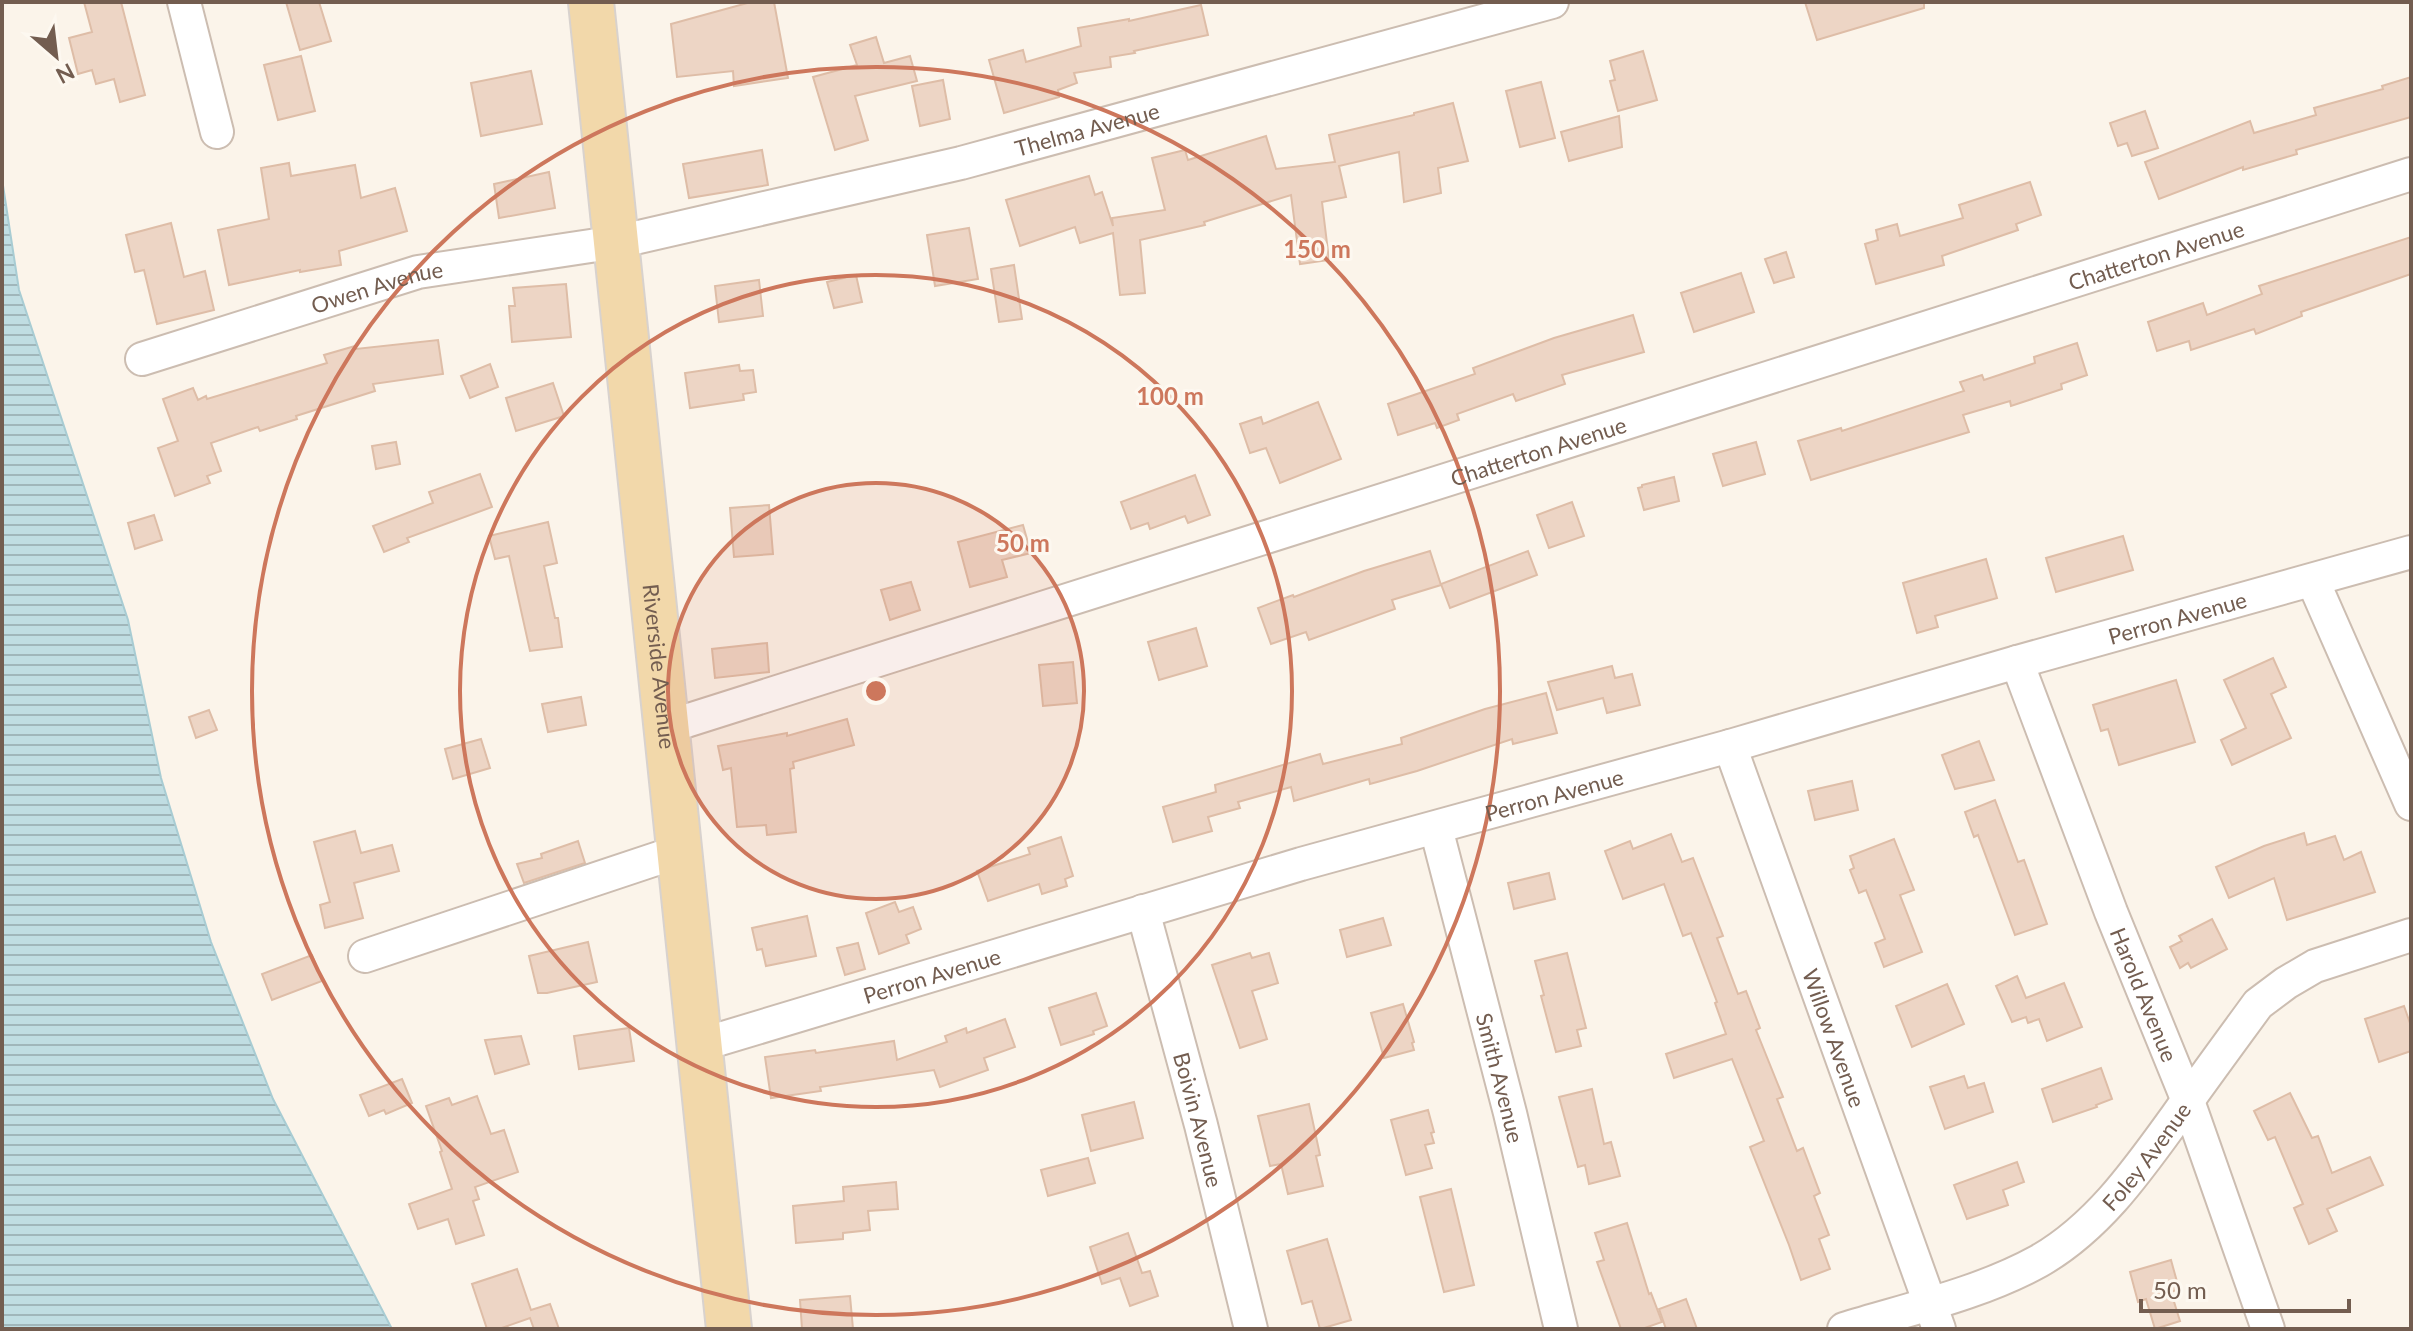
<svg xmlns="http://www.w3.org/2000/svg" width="2413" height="1331" font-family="Lato,sans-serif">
	<defs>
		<pattern id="water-rules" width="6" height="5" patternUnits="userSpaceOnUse" patternTransform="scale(2)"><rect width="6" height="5" fill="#c0dde2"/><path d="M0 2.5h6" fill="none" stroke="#a0b6ba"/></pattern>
	</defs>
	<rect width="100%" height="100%" fill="#fbf4ea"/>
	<polygon fill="url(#water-rules)" stroke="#a8ccd3" stroke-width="2" points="2,179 19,290 128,620 161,778 211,942 273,1099 392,1329 2,1329"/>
	<g fill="#edd5c5" stroke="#debda7" stroke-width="2">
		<polygon points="84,2 121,2 145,95 120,102 114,79 96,84 92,70 78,74 69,38 92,32"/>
		<polygon points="286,2 319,2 331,41 300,50"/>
		<polygon points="751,2 774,2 788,78 734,86 733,71 677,77 671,24"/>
		<polygon points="1805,2 1924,2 1924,8 1817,40"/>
		<polygon points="1201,5 1208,35 1134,51 1135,53 1110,57 1111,67 1074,73 1077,83 1058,90 1059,97 1004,113 989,60 1023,50 1026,62 1081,46 1078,28 1129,19 1129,21"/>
		<polygon points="876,37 884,63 910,56 917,81 855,96 868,140 835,150 813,77 857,65 850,45"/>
		<polygon points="1643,51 1657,100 1618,111 1610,81 1615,80 1610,61"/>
		<polygon points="301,56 315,111 278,120 264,65"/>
		<polygon points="531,71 542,124 481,136 471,83"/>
		<polygon points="2411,77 2411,117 2296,150 2297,154 2243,170 2243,167 2159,199 2145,162 2250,121 2254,133 2316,115 2314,108 2383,89 2382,86"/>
		<polygon points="943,80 950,119 920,126 912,86"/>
		<polygon points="1541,82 1555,138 1520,147 1506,91"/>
		<polygon points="1453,103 1468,161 1438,168 1441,193 1404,202 1399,152 1339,166 1346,197 1322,202 1329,260 1300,264 1291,195 1204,222 1205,225 1140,240 1145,293 1120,295 1113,233 1080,243 1075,227 1020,246 1006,200 1089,176 1095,195 1102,192 1113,226 1112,218 1165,210 1152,158 1185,150 1188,160 1266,136 1276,169 1335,162 1329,135 1414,115 1414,113"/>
		<polygon points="2145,111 2158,148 2132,156 2127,143 2118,146 2110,123"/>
		<polygon points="1619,116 1622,147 1569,161 1561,132"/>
		<polygon points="762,150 768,185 689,198 683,164"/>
		<polygon points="289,163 291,176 355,165 361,198 395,188 407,231 339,251 341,265 300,272 300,270 229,285 218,230 269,219 261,168"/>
		<polygon points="549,172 555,208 499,218 494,184"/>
		<polygon points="2030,182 2041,215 2016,224 2018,230 1942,256 1944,265 1876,284 1865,244 1878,240 1876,230 1897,224 1900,236 1963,218 1959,205"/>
		<polygon points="171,223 184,277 205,271 214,310 157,324 144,270 135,272 126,235"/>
		<polygon points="969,228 978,279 935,286 927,235"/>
		<polygon points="2411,237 2411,274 2301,312 2302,316 2256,334 2254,329 2191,350 2189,341 2157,351 2148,322 2203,303 2207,315 2262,294 2259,286"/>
		<polygon points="1786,252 1794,277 1774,283 1765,259"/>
		<polygon points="1014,265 1022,319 999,322 991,269"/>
		<polygon points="1741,273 1754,312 1694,332 1681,293"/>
		<polygon points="856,275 862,302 834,308 827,282"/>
		<polygon points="759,280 763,316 719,322 715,286"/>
		<polygon points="566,284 571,337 512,342 509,306 515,306 513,288"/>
		<polygon points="1633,315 1644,352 1562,375 1565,384 1516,401 1513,394 1457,414 1459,420 1437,428 1435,423 1398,435 1388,404 1475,374 1473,368 1554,338"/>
		<polygon points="438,340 443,374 373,384 375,391 296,416 297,419 260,431 258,427 211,443 221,471 207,476 210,483 175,496 158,448 178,441 163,399 193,388 198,400 206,396 207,399 327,363 324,355 355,346 356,349"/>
		<polygon points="2077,343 2087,375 2061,384 2062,389 2011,406 2010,401 1963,415 1969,432 1811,480 1798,441 1841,428 1842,431 1964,391 1960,382 1982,375 1984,380 2035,363 2034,357"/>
		<polygon points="490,364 498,387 470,398 461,376"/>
		<polygon points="739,365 740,371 753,370 756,392 743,394 744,400 690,408 685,373"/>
		<polygon points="553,383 564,416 516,431 506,398"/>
		<polygon points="1318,402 1341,459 1280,483 1266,448 1250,453 1240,424 1261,417 1263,424"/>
		<polygon points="396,442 400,464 376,469 372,446"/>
		<polygon points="1756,442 1765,474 1723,486 1713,454"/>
		<polygon points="480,474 492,507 407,538 409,542 384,552 373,526 433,503 429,492"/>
		<polygon points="1195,475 1210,515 1188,523 1185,516 1150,529 1148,523 1131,529 1121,502"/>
		<polygon points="1674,477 1679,501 1644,510 1638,488 1642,487 1642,485"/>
		<polygon points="1572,502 1584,536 1549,548 1537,515"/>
		<polygon points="769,505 773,554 734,557 730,508"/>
		<polygon points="154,515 162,540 135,549 128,523"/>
		<polygon points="548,522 557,563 544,566 555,618 558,618 562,647 530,651 509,556 495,559 489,536"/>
		<polygon points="1023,525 1031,553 1002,560 1007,577 970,587 958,542"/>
		<polygon points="2123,536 2133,570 2056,592 2046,558"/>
		<polygon points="1430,551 1441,585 1392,600 1395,609 1309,640 1306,632 1271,644 1258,608 1293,595 1294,597 1364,571"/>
		<polygon points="1528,551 1537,575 1450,608 1441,584"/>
		<polygon points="1986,559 1997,598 1935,616 1938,627 1917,633 1903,583"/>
		<polygon points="911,582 920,610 890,620 881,590"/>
		<polygon points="1196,628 1207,666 1159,680 1148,642"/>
		<polygon points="767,643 769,672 715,678 712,649"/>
		<polygon points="2273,658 2286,687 2271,694 2291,738 2232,765 2221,740 2246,728 2224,680"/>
		<polygon points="1073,662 1077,703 1043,706 1039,665"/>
		<polygon points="1612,666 1615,678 1632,674 1640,705 1607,713 1603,698 1557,710 1548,682"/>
		<polygon points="2176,680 2195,742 2119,765 2108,729 2101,731 2093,705"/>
		<polygon points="1546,693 1557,733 1513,744 1512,739 1417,771 1370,784 1369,779 1294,801 1291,787 1238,802 1240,808 1208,817 1212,831 1173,842 1163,807 1216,792 1215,785 1320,754 1323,764 1402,744 1401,738 1485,709"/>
		<polygon points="581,697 586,725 548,732 542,704"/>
		<polygon points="209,710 217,730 196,738 189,717"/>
		<polygon points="847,719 854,745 793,762 794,768 790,769 796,832 767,835 766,825 737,827 731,768 723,770 718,746 787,733 787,736"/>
		<polygon points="481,739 490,768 453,779 445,749"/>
		<polygon points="1979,741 1994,780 1955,789 1942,755"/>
		<polygon points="1852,781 1858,810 1815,820 1808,791"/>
		<polygon points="1995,800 2018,862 2024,860 2047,924 2015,935 1978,835 1974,837 1965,812"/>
		<polygon points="355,831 361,853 392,845 399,871 354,883 363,918 325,928 320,905 330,902 314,842"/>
		<polygon points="2304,833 2307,845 2335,836 2344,860 2361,852 2375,892 2287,920 2274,878 2229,898 2216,867 2264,846"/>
		<polygon points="1671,834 1682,862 1693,858 1723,936 1717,938 1738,994 1746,991 1760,1028 1756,1030 1783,1097 1777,1099 1797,1151 1803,1148 1820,1193 1814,1196 1829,1235 1819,1239 1830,1269 1801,1280 1789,1245 1750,1147 1764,1141 1732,1059 1674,1078 1666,1054 1726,1034 1715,1003 1717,1002 1691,933 1683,936 1664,884 1623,899 1605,851 1630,841 1633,849"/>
		<polygon points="1061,837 1073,876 1065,879 1067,886 1042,894 1039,884 988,901 977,871 1030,854 1028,848"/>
		<polygon points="1894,839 1914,890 1900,895 1922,952 1884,967 1875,943 1885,939 1866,890 1859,893 1850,870 1854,868 1850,856"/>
		<polygon points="578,841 585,863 524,883 517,864 542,858 541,854"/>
		<polygon points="1549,873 1555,899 1514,909 1508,883"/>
		<polygon points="895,902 899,912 913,907 921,929 906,935 909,943 879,954 866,913"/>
		<polygon points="807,916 816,956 766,966 762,949 757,950 752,928"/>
		<polygon points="1383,918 1391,945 1347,957 1340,930"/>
		<polygon points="2212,919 2227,949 2191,968 2188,963 2180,968 2170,947 2182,941 2179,936"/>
		<polygon points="588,942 597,982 547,993 538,993 529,956"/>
		<polygon points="858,943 865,969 845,975 837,948"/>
		<polygon points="1250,953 1252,958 1269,953 1278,983 1252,991 1267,1039 1240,1048 1212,965"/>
		<polygon points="1567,953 1586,1028 1577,1030 1581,1046 1556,1052 1541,996 1544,995 1535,961"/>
		<polygon points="312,955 322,981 272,1000 262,974"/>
		<polygon points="2017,976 2026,998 2064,983 2082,1027 2047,1041 2039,1019 2028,1023 2026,1017 2012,1022 1996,986"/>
		<polygon points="1947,984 1964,1024 1912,1047 1896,1006"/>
		<polygon points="1096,993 1107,1026 1093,1031 1094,1034 1061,1045 1049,1008"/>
		<polygon points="1403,1004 1414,1042 1412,1043 1414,1050 1384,1058 1371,1013"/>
		<polygon points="2404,1006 2411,1026 2411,1051 2379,1062 2365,1019"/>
		<polygon points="1005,1019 1015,1047 984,1058 988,1070 940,1087 934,1070 820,1087 821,1091 771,1098 765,1057 815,1050 816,1053 894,1041 897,1060 947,1042 945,1036 966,1028 967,1033"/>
		<polygon points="629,1028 634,1061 579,1069 574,1036"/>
		<polygon points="521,1036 529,1064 495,1074 485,1040"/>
		<polygon points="2101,1068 2112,1099 2096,1105 2097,1107 2053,1122 2042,1089"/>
		<polygon points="1964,1076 1968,1088 1984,1083 1993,1112 1945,1129 1930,1087"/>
		<polygon points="402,1079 412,1103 386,1114 384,1110 369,1116 360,1095"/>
		<polygon points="1592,1089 1604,1144 1611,1142 1620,1176 1589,1184 1585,1165 1578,1167 1559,1097"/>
		<polygon points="2290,1093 2312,1138 2318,1136 2332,1173 2370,1157 2383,1185 2327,1209 2337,1231 2309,1244 2294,1208 2303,1204 2275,1137 2268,1140 2254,1111"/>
		<polygon points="477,1096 491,1134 504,1130 518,1172 475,1187 479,1199 473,1201 484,1235 456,1244 448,1219 418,1229 409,1204 452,1189 440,1152 442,1151 426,1106 449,1098 452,1105"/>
		<polygon points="1134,1102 1143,1138 1091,1151 1082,1115"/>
		<polygon points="1309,1104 1320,1155 1316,1156 1323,1186 1288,1194 1281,1164 1270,1166 1258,1116"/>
		<polygon points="1428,1110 1434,1132 1431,1133 1434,1143 1425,1145 1432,1168 1406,1175 1391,1120"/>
		<polygon points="1088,1158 1095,1183 1048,1196 1041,1170"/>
		<polygon points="2017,1162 2024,1182 2003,1190 2008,1205 1967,1219 1954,1185"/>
		<polygon points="896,1182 898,1209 868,1211 870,1230 843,1233 843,1239 796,1243 793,1206 844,1201 843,1187"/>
		<polygon points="1451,1189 1474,1285 1444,1292 1420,1197"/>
		<polygon points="1627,1223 1649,1294 1651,1293 1662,1322 1642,1329 1621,1329 1597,1262 1604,1260 1595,1233"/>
		<polygon points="1128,1233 1142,1273 1150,1271 1158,1296 1130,1306 1120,1278 1102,1284 1090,1247"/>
		<polygon points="1327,1239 1351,1320 1320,1329 1312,1301 1302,1304 1287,1251"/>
		<polygon points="2171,1260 2179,1289 2171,1292 2180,1321 2155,1329 2146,1299 2138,1302 2130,1272"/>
		<polygon points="517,1269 531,1310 550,1304 559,1329 534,1329 530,1318 499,1329 487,1329 472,1284"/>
		<polygon points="850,1296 853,1329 802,1329 800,1300"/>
		<polygon points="1686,1299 1697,1329 1666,1329 1659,1309"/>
	</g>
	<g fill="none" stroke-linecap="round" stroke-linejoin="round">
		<defs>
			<g id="street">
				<polyline points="184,2 217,132"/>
				<path id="s1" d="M142,359l276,-87 199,-30 344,-79 591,-161"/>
				<polyline points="2313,581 2411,804"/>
				<path id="s2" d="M2017,662l94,250 77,189 80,228"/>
				<path id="s3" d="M667,727l1744,-553"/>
				<path id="s4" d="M1730,746l209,583"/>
				<path id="s5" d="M1436,828l74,285 51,216"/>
				<path id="s6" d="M1143,911l58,214 50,204"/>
				<polyline points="365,956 680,851"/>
				<path id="s7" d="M700,1045l601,-181 429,-118 287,-84 394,-110"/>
				<path id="s8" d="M1844,1329c65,-20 135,-35 195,-68 59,-34 98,-90 137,-144 27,-38 55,-76 82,-113l28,-21 29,-17 96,-31"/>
			</g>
			<g id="primary">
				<path id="s9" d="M591,2l138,1327"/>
			</g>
		</defs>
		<use href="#street" stroke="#ccbdb1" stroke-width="36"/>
		<use href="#primary" stroke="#d8d2ce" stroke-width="48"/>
		<use href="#street" stroke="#fff" stroke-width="32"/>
		<use href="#primary" stroke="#f2d8aa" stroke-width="44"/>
	</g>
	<circle cx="876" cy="691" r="208" fill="#cd775c" fill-opacity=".12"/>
	<g fill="none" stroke="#cd775c" stroke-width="4">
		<circle cx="876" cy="691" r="208"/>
		<circle cx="876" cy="691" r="416"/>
		<circle cx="876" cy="691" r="624"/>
	</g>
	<g text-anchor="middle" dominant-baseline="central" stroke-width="6" stroke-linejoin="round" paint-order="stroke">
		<g font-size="22" fill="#735d50" stroke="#fdf8f0">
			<text stroke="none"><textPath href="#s1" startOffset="974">Thelma Avenue</textPath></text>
			<text stroke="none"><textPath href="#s3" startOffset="1562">Chatterton Avenue</textPath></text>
			<text stroke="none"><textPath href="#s1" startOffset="246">Owen Avenue</textPath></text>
			<text stroke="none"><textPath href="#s3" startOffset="914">Chatterton Avenue</textPath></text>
			<text stroke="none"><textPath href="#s7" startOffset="1538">Perron Avenue</textPath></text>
			<text stroke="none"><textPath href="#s9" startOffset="668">Riverside Avenue</textPath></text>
			<text stroke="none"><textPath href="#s7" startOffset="890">Perron Avenue</textPath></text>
			<text stroke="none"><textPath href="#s7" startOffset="242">Perron Avenue</textPath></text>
			<text stroke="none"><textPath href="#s2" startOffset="356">Harold Avenue</textPath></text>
			<text stroke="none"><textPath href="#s4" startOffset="310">Willow Avenue</textPath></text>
			<text stroke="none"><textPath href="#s5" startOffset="258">Smith Avenue</textPath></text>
			<text stroke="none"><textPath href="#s6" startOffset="216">Boivin Avenue</textPath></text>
			<text stroke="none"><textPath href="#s8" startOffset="358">Foley Avenue</textPath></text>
		</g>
	</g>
	<circle cx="876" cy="691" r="12" fill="#cd775c" stroke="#fdf8f0" stroke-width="4"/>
	<g font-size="24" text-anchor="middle" font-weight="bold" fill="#cd775c" stroke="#fdf8f0" stroke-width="6" stroke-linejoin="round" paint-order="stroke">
		<text x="1317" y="258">150 m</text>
		<text x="1170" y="405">100 m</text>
		<text x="1023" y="552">50 m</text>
	</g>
	<rect width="2413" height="1331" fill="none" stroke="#735d50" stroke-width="8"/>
	<g transform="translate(56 56) rotate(152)" stroke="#fdf8f0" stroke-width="6" paint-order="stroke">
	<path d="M0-6L14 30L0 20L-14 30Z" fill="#735d50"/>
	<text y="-12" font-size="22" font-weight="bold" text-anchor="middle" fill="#735d50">N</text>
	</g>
	<path d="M2141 1299v12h208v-12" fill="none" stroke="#735d50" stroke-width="4"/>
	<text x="2153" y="1299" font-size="24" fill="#735d50" stroke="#fdf8f0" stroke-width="6" paint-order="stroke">50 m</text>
</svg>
